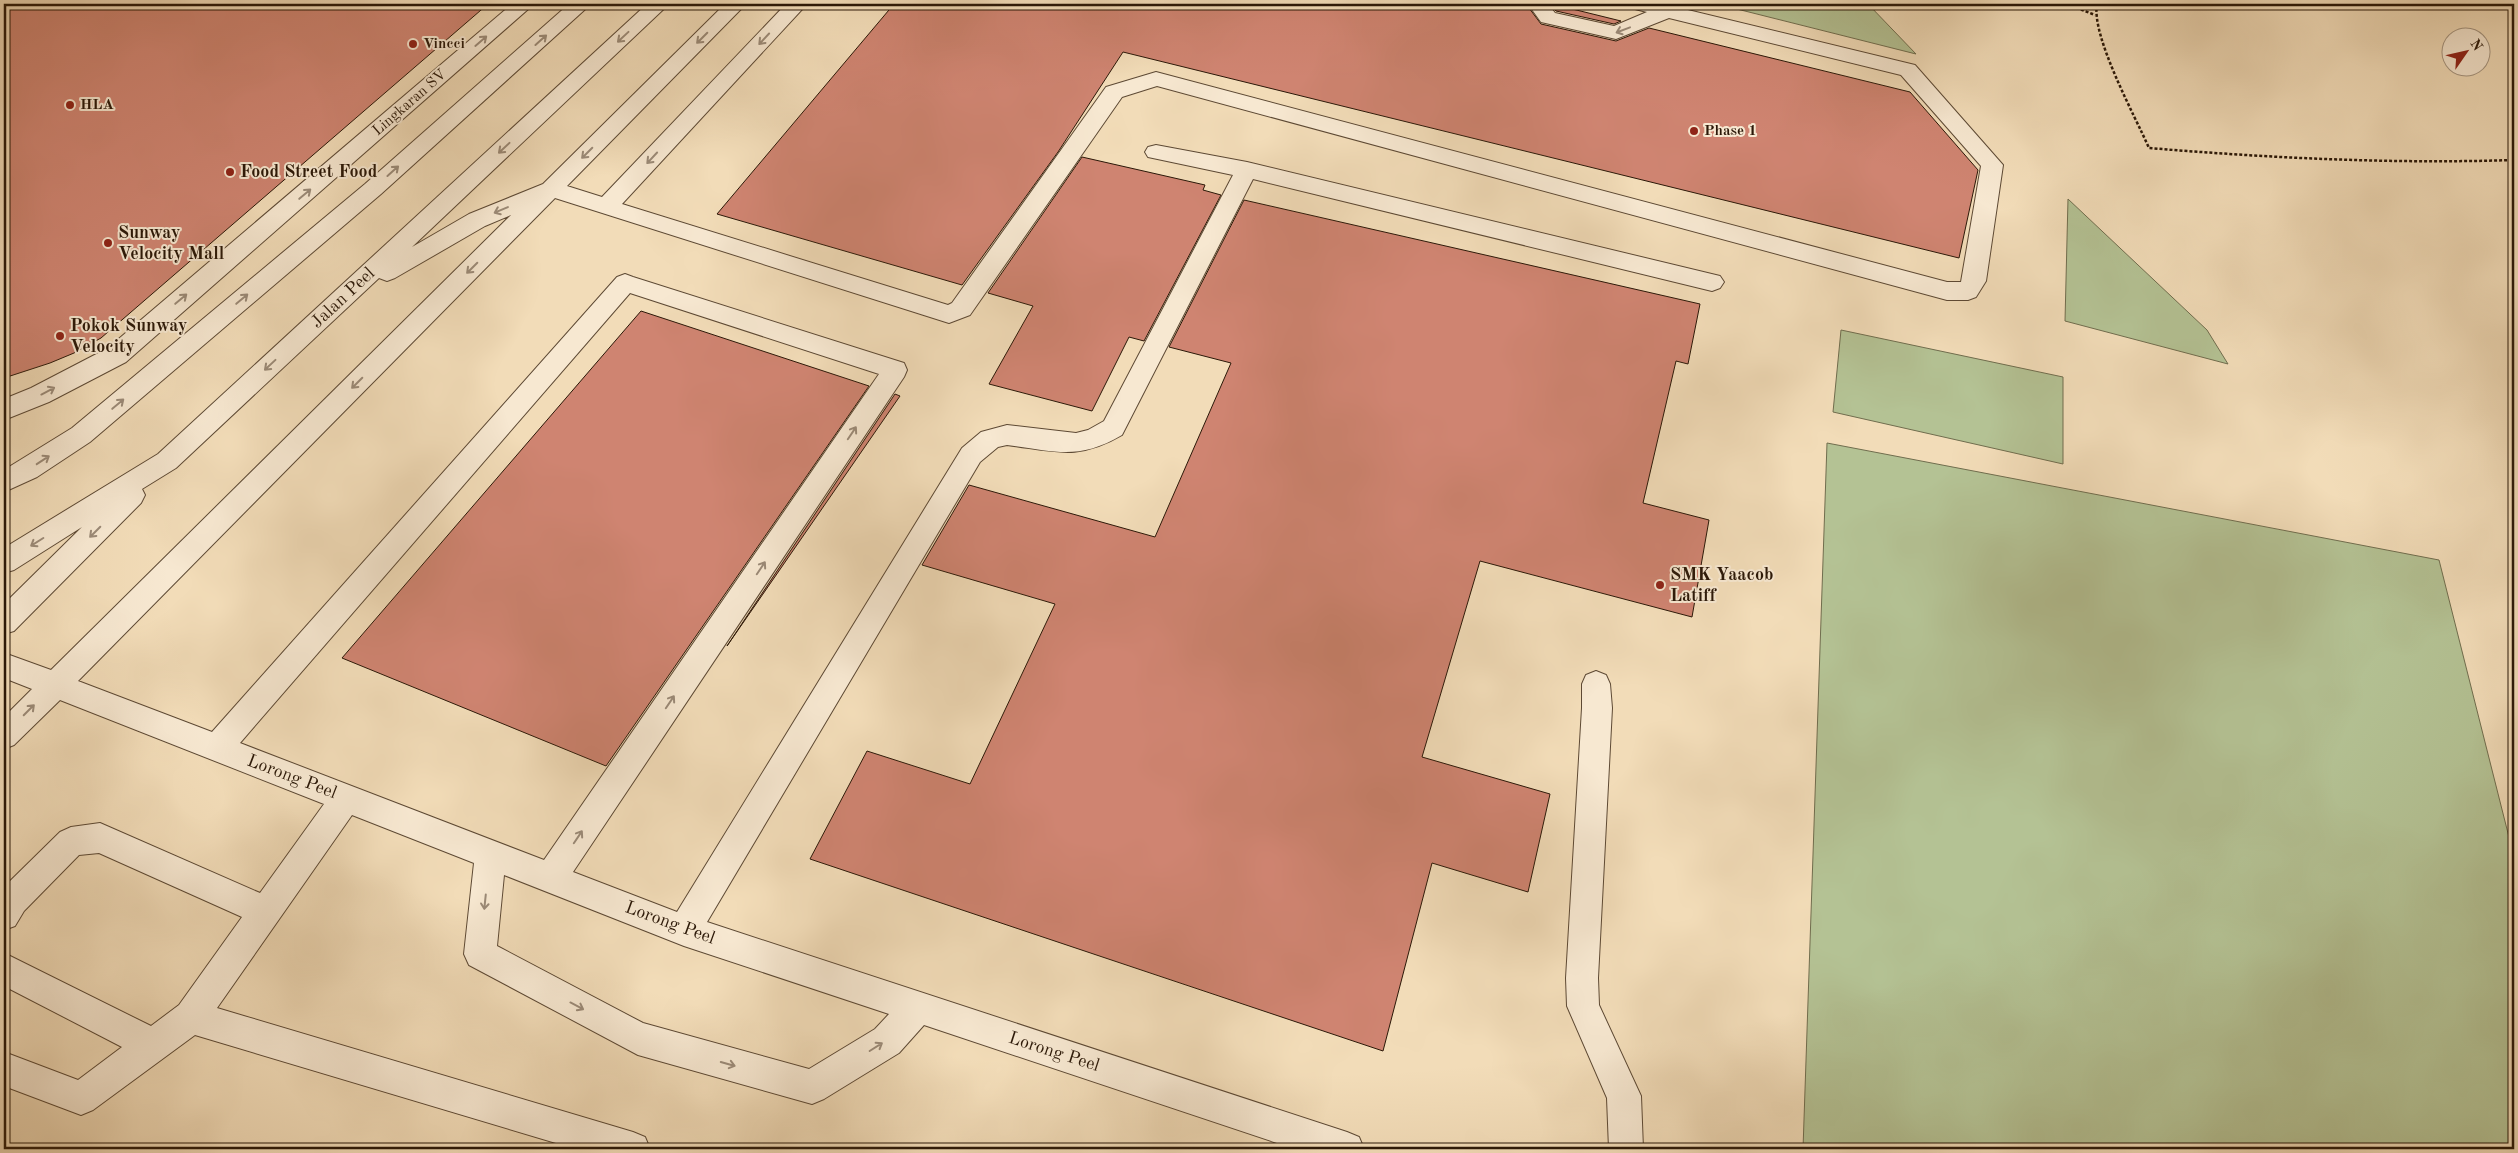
<svg xmlns="http://www.w3.org/2000/svg" width="2518" height="1153" font-family="'Old Standard TT',serif">
	<rect width="100%" height="100%" fill="#f2dcb8"/>
	<filter id="stains"><feTurbulence type="fractalNoise" baseFrequency=".004" numOctaves="4"/><feColorMatrix values="0 0 0 0 .2 0 0 0 0 .09 0 0 0 0 .02 0 0 0 .5 -.17"/></filter>
	<radialGradient id="worn" r=".72"><stop offset=".6" stop-color="#630" stop-opacity="0"/><stop offset="1" stop-color="#630" stop-opacity=".3"/></radialGradient>
	<g fill="#b4c294" stroke="#706d4e">
		<polygon points="1717,4 1868,4 1916,54"/>
		<polygon points="2068,199 2207,330 2228,364 2065,321"/>
		<polygon points="1841,330 2063,377 2063,464 1833,412"/>
		<polygon points="1827,443 2439,560 2514,857 2514,1149 1803,1149"/>
	</g>
	<g fill="#cf8471" stroke="#2b1808">
		<polygon points="4,4 488,4 101,338 74,353 50,363 4,378"/>
		<polygon points="894,4 1526,4 1541,24 1616,41 1649,28 1910,92 1978,170 1959,258 1123,52 1058,152 962,285 717,214"/>
		<polygon points="1550,4 1552,4 1621,21 1614,24 1556,11"/>
		<polygon points="1082,157 1205,185 1203,190 1221,195 1144,341 1129,337 1092,411 989,384 1033,306 988,293"/>
		<polygon points="1244,200 1700,304 1688,364 1676,361 1643,503 1709,520 1692,617 1480,561 1422,757 1550,794 1528,892 1432,863 1383,1051 810,859 867,751 970,784 1055,604 922,565 969,485 1155,537 1231,363 1169,347"/>
		<polygon points="641,311 869,386 606,766 342,658"/>
		<polygon points="895,394 900,396 727,646"/>
	</g>
	<g fill="none" stroke-linecap="round" stroke-linejoin="round">
		<defs>
			<g id="minor">
				<polygon points="512,4 534,4 126,362 49,402 4,420 4,399 31,388 108,348"/>
				<polygon points="569,4 591,4 381,194 90,442 37,477 4,492 4,470 72,428 365,184"/>
				<path d="M647,4h22l-257,243 57,-33 74,-30 182,-180h21l-179,182 35,11 184,-193h21l-185,200 326,101 4,-2 154,-216 50,-15 791,210h14l20,-116 -80,-91 -232,-57 -53,21 -75,-17 -13,-18h20l7,9 59,13 33,-14 -16,-4 -3,-4h35l252,61 88,100 -17,116 -10,16 -8,3h-21l-790,-214 -35,11 -152,218 -21,8 -394,-125 -477,483 134,51 405,-455 8,-3 8,3 271,86 3,7 -3,7 -331,495 104,40 285,-464 19,-16 26,-7 69,8 12,-3 16,-9 129,-246 -85,-18 -3,-5 3,-5 8,-2 91,17 473,114 4,6 -4,6 -8,3 -459,-112 -131,256c-44,26 -67,16 -115,10l-9,2 -18,15 -273,460 640,210 12,5 5,12h-69l-371,-124 -25,28 -75,46 -12,5 -174,-49 -169,-90 -5,-11 10,-91 -122,-48 -135,193 416,124 12,5 5,12h-74l-381,-114 -102,75 -12,5 -77,-29v-34l74,28 44,-33 -118,-61v-33l147,73 28,-21 63,-88 -143,-64 -20,2 -55,56 -9,15 -11,4v-43l56,-55 11,-5 29,-4 160,70 64,-89 -264,-104 -46,45 -10,4v-32l28,-28 -28,-11v-25l47,17 460,-455 -26,11 -90,52 -8,3 -8,-3 -203,190 -34,21 3,6 -4,8 -127,128 -10,3v-30l78,-77 -68,43 -10,3v-25l154,-94zM630,293l249,81 -335,486 -304,-117zM504,875l180,71 205,68 -14,15 -66,40 -166,-46 -146,-77z"/>
				<polygon points="1596,671 1606,675 1610,684 1612,708 1598,978 1599,1005 1641,1096 1643,1149 1609,1149 1607,1098 1567,1006 1566,978 1582,708 1582,684 1586,675"/>
			</g>
		</defs>
		<use href="#minor" stroke="#5d4934" stroke-width="2"/>
		<g stroke="#2b1808" stroke-width="2.5" stroke-dasharray="3 2" stroke-linecap="butt">
			<polyline points="2067,4 2095,15"/>
			<path d="M2097,4c-6,32 38,112 52,144 122,10 243,16 365,12"/>
		</g>
		<use href="#minor" fill="#f7e8d1" fill-rule="evenodd"/>
	</g>
	<defs><path id="oneway-shaft" d="M-6 0H5M1.5-3L5.5 0L1.5 3" fill="none" stroke-width="1.6" stroke-linecap="round" stroke-linejoin="round" transform="scale(1.25)"/></defs>
	<g stroke="#9b8a77">
		<use href="#oneway-shaft" transform="translate(1623 30) rotate(159)"/>
		<use href="#oneway-shaft" transform="translate(623 37) rotate(137)"/>
		<use href="#oneway-shaft" transform="translate(702 38) rotate(135)"/>
		<use href="#oneway-shaft" transform="translate(764 39) rotate(133)"/>
		<use href="#oneway-shaft" transform="translate(541 40) rotate(-42)"/>
		<use href="#oneway-shaft" transform="translate(481 41) rotate(-41)"/>
		<use href="#oneway-shaft" transform="translate(504 148) rotate(137)"/>
		<use href="#oneway-shaft" transform="translate(587 153) rotate(135)"/>
		<use href="#oneway-shaft" transform="translate(652 158) rotate(133)"/>
		<use href="#oneway-shaft" transform="translate(393 171) rotate(-42)"/>
		<use href="#oneway-shaft" transform="translate(305 194) rotate(-40)"/>
		<use href="#oneway-shaft" transform="translate(501 210) rotate(157)"/>
		<use href="#oneway-shaft" transform="translate(472 268) rotate(135)"/>
		<use href="#oneway-shaft" transform="translate(181 299) rotate(-40)"/>
		<use href="#oneway-shaft" transform="translate(242 299) rotate(-40)"/>
		<use href="#oneway-shaft" transform="translate(270 365) rotate(137)"/>
		<use href="#oneway-shaft" transform="translate(357 383) rotate(135)"/>
		<use href="#oneway-shaft" transform="translate(48 391) rotate(-28)"/>
		<use href="#oneway-shaft" transform="translate(118 404) rotate(-40)"/>
		<use href="#oneway-shaft" transform="translate(852 433) rotate(-56)"/>
		<use href="#oneway-shaft" transform="translate(43 460) rotate(-33)"/>
		<use href="#oneway-shaft" transform="translate(95 532) rotate(135)"/>
		<use href="#oneway-shaft" transform="translate(37 542) rotate(148)"/>
		<use href="#oneway-shaft" transform="translate(761 568) rotate(-56)"/>
		<use href="#oneway-shaft" transform="translate(670 702) rotate(-56)"/>
		<use href="#oneway-shaft" transform="translate(29 710) rotate(-45)"/>
		<use href="#oneway-shaft" transform="translate(578 837) rotate(-56)"/>
		<use href="#oneway-shaft" transform="translate(485 902) rotate(96)"/>
		<use href="#oneway-shaft" transform="translate(577 1006) rotate(28)"/>
		<use href="#oneway-shaft" transform="translate(876 1047) rotate(-32)"/>
		<use href="#oneway-shaft" transform="translate(728 1064) rotate(16)"/>
	</g>
	<g fill="#8f2418" stroke="#f7e8d1" stroke-width="2">
		<circle cx="413" cy="44" r="5"/>
		<circle cx="70" cy="105" r="5"/>
		<circle cx="1694" cy="131" r="5"/>
		<circle cx="230" cy="172" r="5"/>
		<circle cx="108" cy="243" r="5"/>
		<circle cx="60" cy="336" r="5"/>
		<circle cx="1660" cy="585" r="5"/>
	</g>
	<g text-anchor="middle" dominant-baseline="central" stroke-width="4" stroke-linejoin="round" paint-order="stroke">
		<g font-size="15" font-weight="bold" fill="#2b1808" stroke="#f7e8d1" text-anchor="start">
			<text x="423" y="44">Vincci</text>
			<text x="80" y="105">HLA</text>
			<text x="1704" y="131">Phase 1</text>
		</g>
		<g font-size="15" fill="#2b1808" stroke="#f7e8d1">
			<text transform="translate(410 103) rotate(-41)">Lingkaran SV</text>
		</g>
		<g font-size="18" font-weight="bold" fill="#2b1808" stroke="#f7e8d1" text-anchor="start">
			<text x="240" y="172">Food Street Food</text>
			<text x="118" y="233">Sunway<tspan x="118" dy="21">Velocity Mall</tspan></text>
			<text x="70" y="326">Pokok Sunway<tspan x="70" dy="21">Velocity</tspan></text>
			<text x="1670" y="575">SMK Yaacob<tspan x="1670" dy="21">Latiff</tspan></text>
		</g>
		<g font-size="18" fill="#2b1808" stroke="#f7e8d1">
			<text transform="translate(343 298) rotate(-43)">Jalan Peel</text>
			<text transform="translate(292 777) rotate(21)">Lorong Peel</text>
			<text transform="translate(670 923) rotate(20)">Lorong Peel</text>
			<text transform="translate(1054 1052) rotate(18)">Lorong Peel</text>
		</g>
	</g>
	<rect width="2518" height="1153" fill="none" stroke="#f2dcb8" stroke-width="20"/>
	<rect x="5" y="5" width="2508" height="1143" fill="none" stroke="#2b1808" stroke-width="2.5"/>
	<rect x="10" y="10" width="2498" height="1133" fill="none" stroke="#2b1808"/>
	<g transform="translate(2466 52) rotate(56)"><circle r="24" fill="#f7e8d1" stroke="#a59581"/>
	<path d="M0-4L9 19L0 12L-9 19Z" fill="#8f2418"/>
	<text y="-8" font-size="14" font-weight="bold" text-anchor="middle" fill="#2b1808">N</text>
	</g>
	<rect width="100%" height="100%" filter="url(#stains)"/>
	<rect width="100%" height="100%" fill="url(#worn)"/>
</svg>
